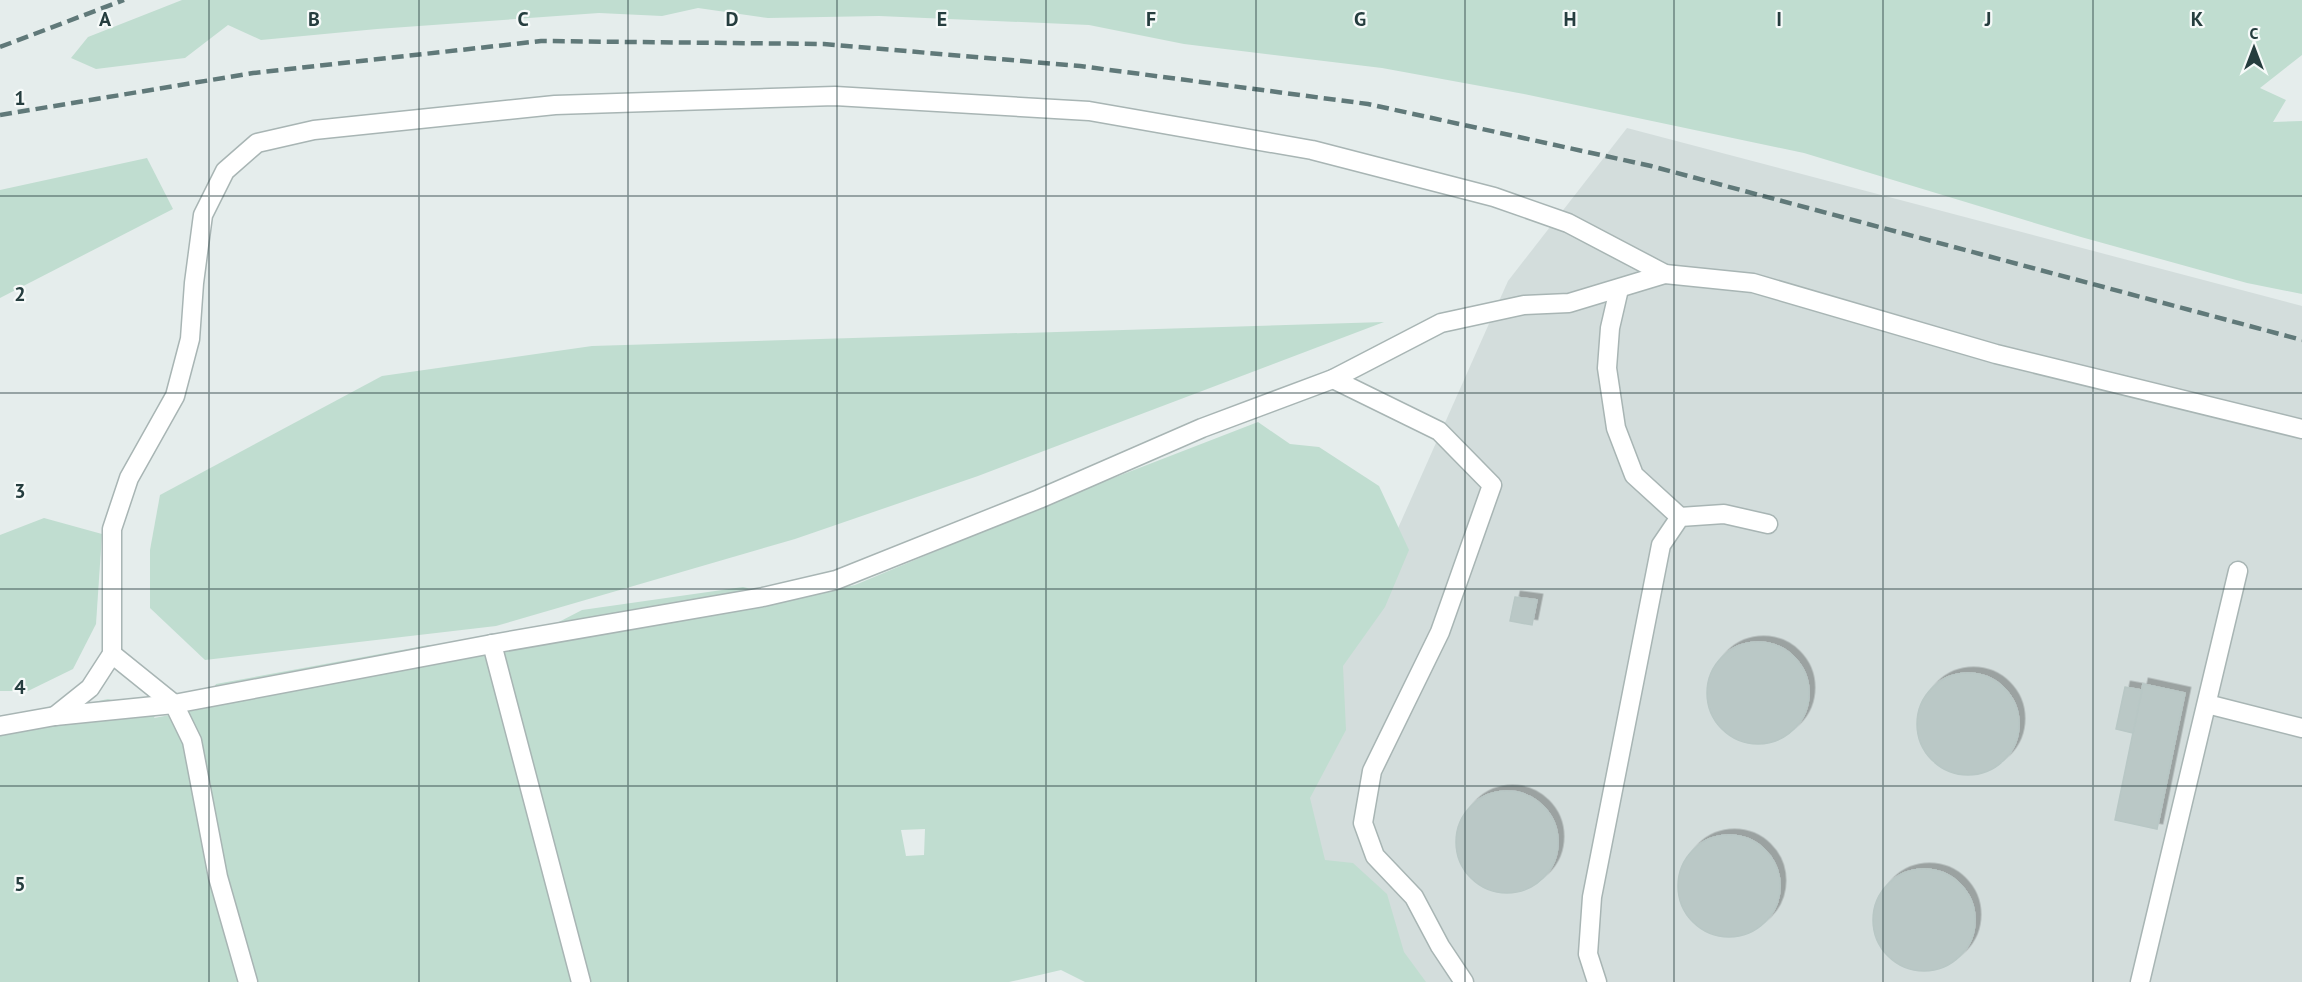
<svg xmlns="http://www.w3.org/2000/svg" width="2302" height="982" font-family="'PT Sans',sans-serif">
	<defs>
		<filter id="shadow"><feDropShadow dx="5.5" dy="-5.5" stdDeviation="0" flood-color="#0004"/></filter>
	</defs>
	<rect width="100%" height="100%" fill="#e5edec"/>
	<polygon fill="#d3dddc" points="1627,128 2302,306 2302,982 1396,982 1274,807 1508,281"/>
	<g fill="#c0ddd0" fill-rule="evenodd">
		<polygon points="182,0 2302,0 2302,55 2260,88 2286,100 2273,122 2302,121 2302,294 2247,283 2081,237 1804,153 1524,94 1382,68 1184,44 1089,25 879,16 768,18 698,8 662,16 599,13 377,29 261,40 228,25 185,58 96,69 71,58 88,37"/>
		<polygon points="147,158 173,209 0,298 0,190"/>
		<polygon points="1384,322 978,476 795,539 496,626 205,660 150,608 150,550 160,495 382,376 592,346"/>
		<path d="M1258,422l32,22 29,3 60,39 30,64 -24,57 -42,59 3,64 -36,68 15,62 28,3 34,31 17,58 22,30h-341l-24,-12 -52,12h-1009v-260l108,-23 49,12 -3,7 48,-9 14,-25 213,-39 57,10 15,-3 81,-42 161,-23 46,11 66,-13 222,-93zM925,829l-1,26 -18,1 -5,-26z"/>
		<polygon points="44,518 102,534 96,624 73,669 28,691 0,691 0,535"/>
	</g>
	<g fill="#bac8c6" stroke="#b8c7c5" stroke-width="1.5" filter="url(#shadow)">
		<polygon points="1515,597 1537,600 1532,625 1510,621"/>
		<circle cx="1758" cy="693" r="51"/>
		<circle cx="1968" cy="724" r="51"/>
		<polygon points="2143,684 2185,693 2157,829 2115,820"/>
		<polygon points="2125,687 2142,690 2133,733 2116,729"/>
		<circle cx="1507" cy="842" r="51"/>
		<circle cx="1729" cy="886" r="51"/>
		<circle cx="1924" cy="920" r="51"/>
	</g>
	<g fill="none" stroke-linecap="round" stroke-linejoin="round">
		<defs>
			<g id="service">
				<polyline points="1619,289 1610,328 1607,368 1616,428 1634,475 1680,517"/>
				<polyline points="1333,379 1439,431 1492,485 1440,632 1372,771 1363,823 1375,856 1414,897 1440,946 1464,982"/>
				<polyline points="492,644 581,982"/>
				<polyline points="112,654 174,704 192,741 218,877 248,982"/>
				<polyline points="2207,704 2302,728"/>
				<polyline points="55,716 90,688 112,654 112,529 129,478 175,396 190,339 194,283 203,215 225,171 257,143 314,130 555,105 835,96 1089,111 1312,150 1494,197 1568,223 1665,274 1753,283 1996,354 2302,429"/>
				<polyline points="0,726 55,716 174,704 492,644 763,597 836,580 1039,499 1202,428 1333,379 1441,323 1524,305 1569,303 1665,274"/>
				<polyline points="1597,982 1588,954 1592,897 1661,545 1680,517 1724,514 1768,524"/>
				<polyline points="2140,982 2238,571"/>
			</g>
		</defs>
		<use href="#service" stroke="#a8b5b4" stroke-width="21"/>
		<use href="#service" stroke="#fff" stroke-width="18"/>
		<g stroke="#607979" stroke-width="4.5" stroke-dasharray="12 6" stroke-linecap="butt">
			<polyline points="0,47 124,0"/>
			<polyline points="0,115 253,73 541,41 824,44 1080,66 1368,104 1651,166 2302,340"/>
		</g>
	</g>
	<path fill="none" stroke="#253d3e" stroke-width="1.5" stroke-opacity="0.55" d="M209,0v982M419,0v982M628,0v982M837,0v982M1046,0v982M1256,0v982M1465,0v982M1674,0v982M1883,0v982M2093,0v982M0,196h2302M0,393h2302M0,589h2302M0,786h2302"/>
	<g font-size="20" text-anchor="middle" font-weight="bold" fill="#253d3e" stroke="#f6faf9" stroke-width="4.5" stroke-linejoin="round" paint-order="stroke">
		<text x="105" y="26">A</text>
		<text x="314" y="26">B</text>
		<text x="523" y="26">C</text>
		<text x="732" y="26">D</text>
		<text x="942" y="26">E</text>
		<text x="1151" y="26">F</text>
		<text x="1360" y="26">G</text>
		<text x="1570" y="26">H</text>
		<text x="1779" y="26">I</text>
		<text x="1988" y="26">J</text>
		<text x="2197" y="26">K</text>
		<text x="20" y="105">1</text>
		<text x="20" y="301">2</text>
		<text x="20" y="498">3</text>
		<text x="20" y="694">4</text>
		<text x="20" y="891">5</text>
	</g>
	<g transform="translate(2254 48)" stroke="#f6faf9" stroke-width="4.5" paint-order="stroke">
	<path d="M0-4.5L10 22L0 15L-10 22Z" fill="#253d3e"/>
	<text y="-9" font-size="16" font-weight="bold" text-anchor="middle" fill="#253d3e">С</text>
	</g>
</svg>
